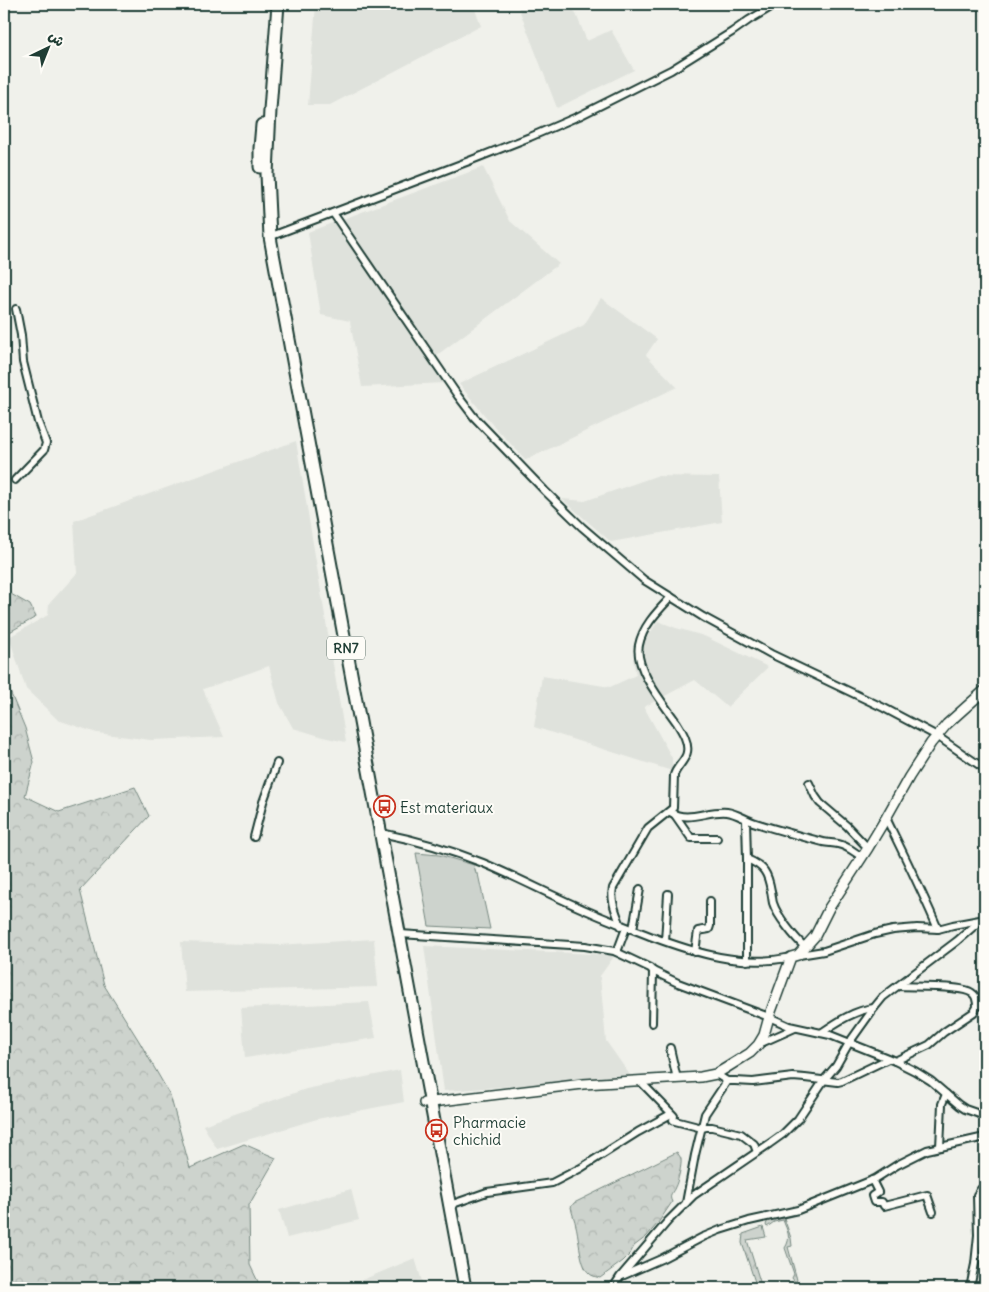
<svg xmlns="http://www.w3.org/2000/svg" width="989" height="1292" font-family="Delius,'Playpen Sans Arabic',sans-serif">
	<defs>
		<pattern id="forest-crowns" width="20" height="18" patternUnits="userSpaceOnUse" patternTransform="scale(1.25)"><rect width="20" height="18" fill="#cdd3cd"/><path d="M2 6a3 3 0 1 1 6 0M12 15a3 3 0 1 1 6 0" fill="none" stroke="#b0b6b1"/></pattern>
	</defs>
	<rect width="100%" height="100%" fill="#f0f1eb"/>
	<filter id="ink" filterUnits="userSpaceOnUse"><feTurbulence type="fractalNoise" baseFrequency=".02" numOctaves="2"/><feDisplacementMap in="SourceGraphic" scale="10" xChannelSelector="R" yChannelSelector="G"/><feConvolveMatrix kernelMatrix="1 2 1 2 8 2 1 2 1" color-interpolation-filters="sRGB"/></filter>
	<g filter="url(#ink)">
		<g fill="#dfe2dc">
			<polygon points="316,4 473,4 481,26 330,105 308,105"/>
			<polygon points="517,4 570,4 576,14 587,41 611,30 634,70 557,108"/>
			<polygon points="483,167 510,221 559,264 429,361 444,383 362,387 350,321 321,315 308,232"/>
			<polygon points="601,298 657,339 646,355 677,387 526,460 491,423 459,384 584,325"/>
			<polygon points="296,441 346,742 327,738 293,728 279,703 269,666 203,689 224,737 151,740 97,733 58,720 26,689 9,637 48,615 49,604 77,573 74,521"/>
			<polygon points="656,476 719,477 722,522 611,542 562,499 585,501"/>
			<polygon points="658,621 676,628 704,636 768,667 727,707 695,680 644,707 672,758 672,771 534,727 542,676 610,687 636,675 633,659"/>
			<polygon points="374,939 378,987 185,992 181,942 278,945"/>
			<polygon points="424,946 615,955 600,976 606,1041 632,1078 444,1091"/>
			<polygon points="369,1002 376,1038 245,1058 241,1008"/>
			<polygon points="400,1070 404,1102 317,1119 217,1149 203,1125 306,1089"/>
			<polygon points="351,1189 359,1220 287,1238 279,1210"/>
			<polygon points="415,1258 423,1285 418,1288 343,1288"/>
		</g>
		<polygon fill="#cdd3cd" stroke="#768880" points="416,853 439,855 474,865 476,874 478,874 490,929 429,926"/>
		<g fill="url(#forest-crowns)" stroke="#768880">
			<polygon points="4,590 30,605 36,617 6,634 4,677 25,728 34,762 25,796 59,812 135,787 149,816 80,890 104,985 139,1041 170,1095 190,1168 244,1144 276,1158 249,1205 250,1265 261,1288 4,1288"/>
			<path d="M677,1152c1,2 3,4 4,7 1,5 -3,23 -6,28 -2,6 -7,7 -3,15l-14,21 -12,14 -12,9 -4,8 -7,7 -23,17c-3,-1 -9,-2 -11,-5 -9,-7 -10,-36 -13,-47 -1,-6 -4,-12 -5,-19l3,-4z"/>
			<path d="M784,1218l7,20 1,8 -4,1 8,29 1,4 -2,2 -3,-4 2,-4 -9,-26c7,-11 2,-17 -2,-28l-9,2 -7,5 -1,-2 2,-5z"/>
			<polygon points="763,1227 766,1237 747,1240 762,1288 757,1288 742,1243 743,1234"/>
		</g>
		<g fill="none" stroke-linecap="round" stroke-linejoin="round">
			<defs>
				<g id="street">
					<polyline points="333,213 458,396 474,417 545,491 582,527 644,580 703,617 771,654 884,708 937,736 985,769"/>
					<polyline points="269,237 469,161 530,137 579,116 671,70 732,32 749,20 771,7 780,4"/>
					<polyline points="15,480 44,450 46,443 38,422 23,362 21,335 16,309"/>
					<polyline points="809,783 815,796 820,803 847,826 868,848"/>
					<path d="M670,812c18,11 37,-2 57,0 9,1 19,8 29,11 22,7 44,13 67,19 5,1 10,1 15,2 10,2 16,8 24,13"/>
					<polyline points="675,815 691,838 717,838"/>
					<path d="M886,818c18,37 36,73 52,111"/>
					<path d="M746,820l1,39c17,7 21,14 24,32 1,4 1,8 2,12 4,13 22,35 32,44"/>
					<path d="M381,833c35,7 69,17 102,30 36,15 71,34 107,49 20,9 40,16 60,24 45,17 93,32 141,21"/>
					<polyline points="254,837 263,802 277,763"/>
					<polyline points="747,859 747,961"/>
					<path d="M621,926c-4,-12 -11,-25 -8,-38l35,-60 25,-20 1,-33c3,-9 12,-15 13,-23 2,-10 -5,-21 -10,-29 -13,-19 -43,-54 -38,-78 4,-20 20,-35 32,-48"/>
					<polyline points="633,929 640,889"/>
					<polyline points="400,934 585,946 614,951 650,968 653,971 678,983 769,1017 789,1026 830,1035 895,1061 915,1071 931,1081 959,1105 965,1109 985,1116"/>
					<polyline points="665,941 668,894"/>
					<polyline points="617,952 626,928"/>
					<polyline points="695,952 698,931 709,929 710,926 710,901"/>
					<polyline points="799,955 824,951 875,934 893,930 917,928 938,929 953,925 985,919"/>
					<polyline points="652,1023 653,971"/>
					<path d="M821,1033c16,-11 34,-23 53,-25"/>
					<polyline points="759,1044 795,1028"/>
					<polyline points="670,1048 677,1079"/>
					<path d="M895,1061l34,-16 15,-13 30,-20 3,-5c0,-5 0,-11 -5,-14 -10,-8 -59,-6 -74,-7"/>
					<polyline points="716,1074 727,1081 735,1081 753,1082 793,1077 805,1078 838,1082 842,1081 888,1059"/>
					<polyline points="639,1080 674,1116 673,1120 675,1121 702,1128 706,1127 712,1127 741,1134 754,1144 757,1152"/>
					<polyline points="940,1147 942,1104 946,1094"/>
					<polyline points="872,1180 878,1192 872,1196 874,1202 882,1202 884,1206 927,1195 933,1212"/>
					<polyline points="686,1203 695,1155 705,1114 727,1081"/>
					<polyline points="450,1205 487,1192 552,1183 581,1168 638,1132 671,1114"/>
					<polyline points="622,1276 661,1259 703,1237 720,1230 749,1221 798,1210 875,1179 897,1165 927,1150 985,1137"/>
					<polyline points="613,1288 620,1277 668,1221 694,1195 769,1144 783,1134 798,1119 824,1080 836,1066 849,1043 874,1008 883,997 957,941 981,920"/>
					<polyline points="970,1288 975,1264 978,1235 977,1195 981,1189 985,1187"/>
				</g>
				<polyline id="secondary" points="424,1103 583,1084 701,1077 716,1074 726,1068 750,1053 758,1045 764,1035 769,1017 791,957 798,955 815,936 829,908 868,848 886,818 909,777 931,743 947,724 985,690"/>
				<g id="highway">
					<polyline points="278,4 270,110 267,174 270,237 465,1288"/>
					<polyline points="260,167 260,148 262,125"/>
				</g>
			</defs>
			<use href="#street" stroke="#1f3d34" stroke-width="10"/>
			<use href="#secondary" stroke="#1f3d34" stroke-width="12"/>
			<use href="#highway" stroke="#1f3d34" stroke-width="15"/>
			<use href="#street" stroke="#fdfcf7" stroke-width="6"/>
			<use href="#secondary" stroke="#fdfcf7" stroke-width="9"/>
			<use href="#highway" stroke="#fdfcf7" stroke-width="11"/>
		</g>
	</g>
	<defs>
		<symbol id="bus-ring" viewBox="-11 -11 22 22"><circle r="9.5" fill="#fdfcf7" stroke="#c8321e" stroke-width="1.5"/><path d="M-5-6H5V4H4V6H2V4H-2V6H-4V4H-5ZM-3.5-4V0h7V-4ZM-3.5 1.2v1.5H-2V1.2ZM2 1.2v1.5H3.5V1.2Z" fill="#c8321e"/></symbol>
	</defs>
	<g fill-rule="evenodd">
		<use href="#bus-ring" x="372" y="794" width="25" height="25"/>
		<use href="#bus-ring" x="424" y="1118" width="25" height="25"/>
	</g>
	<g text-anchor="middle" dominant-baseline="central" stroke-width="4" stroke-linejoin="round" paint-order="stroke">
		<rect fill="#fdfcf7" stroke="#62766e" stroke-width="1" x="327" y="636.5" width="38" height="23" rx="4"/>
		<g font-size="14" font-weight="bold" fill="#1f3d34">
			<text x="346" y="648">RN7</text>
		</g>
		<g font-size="15" fill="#1f3d34" stroke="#fdfcf7" text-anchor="start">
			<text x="400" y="807">Est materiaux</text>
			<text x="453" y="1122">Pharmacie<tspan x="453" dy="17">chichid</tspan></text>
		</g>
	</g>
	<rect width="989" height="1292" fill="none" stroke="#fdfcf7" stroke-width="20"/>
	<rect x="10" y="10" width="969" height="1272" fill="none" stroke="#1f3d34" stroke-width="2" filter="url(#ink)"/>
	<g transform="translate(48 48) rotate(43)" stroke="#fdfcf7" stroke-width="4" paint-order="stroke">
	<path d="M0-4L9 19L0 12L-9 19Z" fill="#1f3d34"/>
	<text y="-8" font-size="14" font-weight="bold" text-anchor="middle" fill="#1f3d34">ش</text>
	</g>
</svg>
